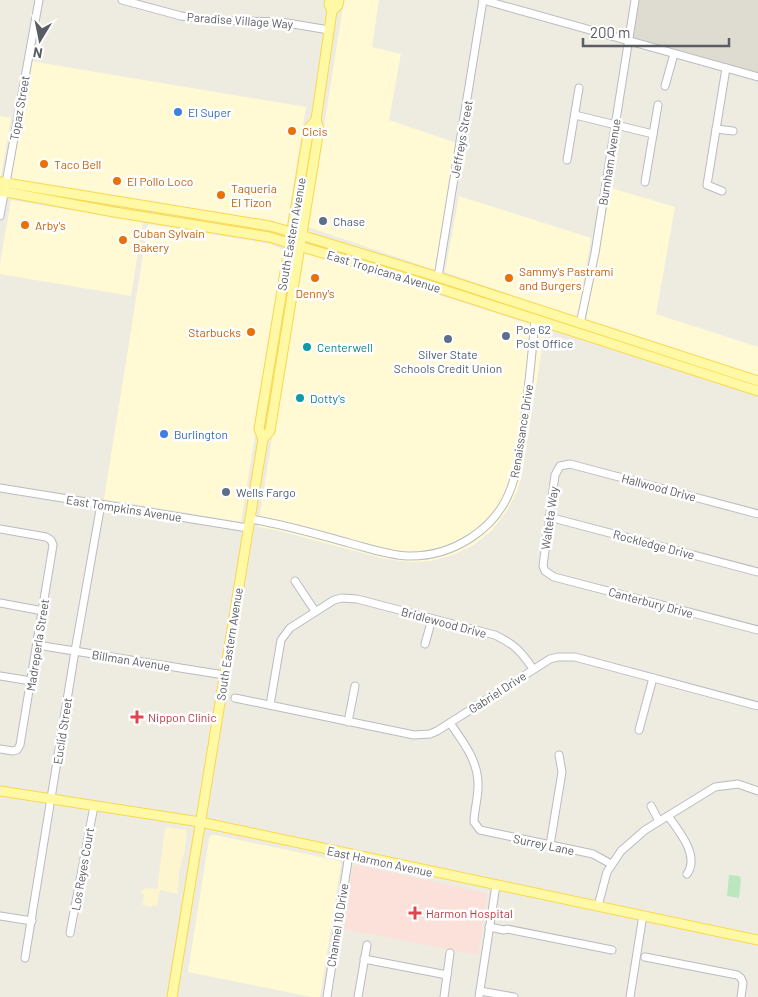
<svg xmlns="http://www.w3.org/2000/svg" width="758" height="997" font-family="Barlow,sans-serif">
	<rect width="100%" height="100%" fill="#eeece1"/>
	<g fill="#fff9d4">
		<polygon points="344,0 379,0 372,47 401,54 389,120 457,143 435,270 308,227"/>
		<polygon points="30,61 306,107 287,225 11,179"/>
		<polygon points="0,116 11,118 1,176 0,176"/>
		<polygon points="611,188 675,207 656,314 758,347 758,376 586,319"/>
		<polygon points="459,196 591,238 578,318 445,272"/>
		<polygon points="11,200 143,222 131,296 0,274 0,264"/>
		<polygon points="148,224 271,244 285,251 241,522 104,499"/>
		<polygon points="305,252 545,329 522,475 517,491 507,511 492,530 474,545 453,555 431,561 410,562 385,559 276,530 258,527 300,259"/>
		<polygon points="211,835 216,835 340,861 341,865 320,997 312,997 188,972 209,839"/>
	</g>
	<polygon fill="#dedbd0" points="635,0 758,0 758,77 628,42"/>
	<polygon fill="#fce1db" points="356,865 486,893 487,897 478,955 343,929 352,869"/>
	<polygon fill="#bbe7bf" points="729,875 739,876 741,879 739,898 727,896"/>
	<polygon fill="#fcf5cd" points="168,827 185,830 187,832 185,849 179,871 178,894 160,890 157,906 153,905 152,907 142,905 144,894 141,893 141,891 146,888 157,889 165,829"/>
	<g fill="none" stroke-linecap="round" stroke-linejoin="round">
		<defs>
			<g id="minor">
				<polyline points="122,0 181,16 211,20 281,22 329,30"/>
				<polyline points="483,0 758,77"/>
				<polyline points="665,86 674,54"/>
				<polyline points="575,115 653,134"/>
				<polyline points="716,129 733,131"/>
				<polyline points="567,160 579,88"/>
				<polyline points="645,182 658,105"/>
				<polyline points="722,191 707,185 726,68"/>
				<polyline points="0,216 39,0"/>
				<polyline points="438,277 483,0"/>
				<polyline points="580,324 595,253 635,0"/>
				<polyline points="0,488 248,528"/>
				<polyline points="758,514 570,464 560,466 555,475 543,566 545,571 554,577 758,630"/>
				<polyline points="549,517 758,572"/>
				<path d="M250,519c33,5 66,15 99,24 19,5 39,12 59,13 44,1 88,-26 103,-68 8,-22 10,-45 13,-67 5,-34 8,-68 11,-101"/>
				<polyline points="0,529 46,537 51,540 53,545 20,745 17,750 13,751 0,749"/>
				<polyline points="295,581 315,611"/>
				<polyline points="0,603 43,611"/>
				<polyline points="425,644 432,619"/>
				<polyline points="37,645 224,675"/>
				<polyline points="0,676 31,681"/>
				<polyline points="235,698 414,735 430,734 437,731 550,659 558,657 575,657 758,706"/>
				<path d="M270,705l11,-65 9,-12 44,-28 8,-2 15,1 138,36c19,9 26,16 38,34"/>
				<polyline points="348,722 355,686"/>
				<path d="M450,723c14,20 29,39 28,64 0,12 -4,24 -4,35l6,8 113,24 18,10"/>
				<polyline points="639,730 653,678"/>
				<polyline points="651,806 659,821"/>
				<path d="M668,816c11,15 32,40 19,58"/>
				<polyline points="550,845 562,772 559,755"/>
				<polyline points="598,906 607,872 621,851 645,830 715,787 738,784 758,791"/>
				<polyline points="0,916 32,921"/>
				<polyline points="489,927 504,930 507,929 612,950"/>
				<polyline points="70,933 94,806"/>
				<polyline points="645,957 737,975 741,978 743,983 741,997"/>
				<polyline points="25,958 75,651 101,504"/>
				<polyline points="364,959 447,975"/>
				<polyline points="480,991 514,997"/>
				<polyline points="327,997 349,854"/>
				<polyline points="358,997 367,945"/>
				<polyline points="444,997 450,953"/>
				<polyline points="479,997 496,885"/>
				<polyline points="630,997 643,915"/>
			</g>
			<g id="major">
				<polyline points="330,0 329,4 332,11"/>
				<polyline points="0,182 270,226 291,232 438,277 758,381"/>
				<polyline points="0,191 114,212 269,237 413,280 758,391"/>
				<polyline points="263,439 259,429 309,128 316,120"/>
				<polyline points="0,791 200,822 758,940"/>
				<polyline points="172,997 263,439 270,431 319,129 316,120 332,11 338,5 339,0"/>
			</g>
		</defs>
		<use href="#minor" stroke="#b9bbc1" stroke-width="9"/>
		<use href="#major" stroke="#f9d84e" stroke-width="11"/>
		<use href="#minor" stroke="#fff" stroke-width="7"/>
		<use href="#major" stroke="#fff8a4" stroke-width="9"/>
	</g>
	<g fill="#3f7fe0" stroke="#fff" stroke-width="2">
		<circle cx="178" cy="112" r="5"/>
		<circle cx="164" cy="434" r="5"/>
	</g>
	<g fill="#e8710a" stroke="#fff" stroke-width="2">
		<circle cx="292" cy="131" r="5"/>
		<circle cx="44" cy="164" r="5"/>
		<circle cx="117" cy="181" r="5"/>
		<circle cx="221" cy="195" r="5"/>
		<circle cx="25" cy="225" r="5"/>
		<circle cx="123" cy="240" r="5"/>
		<circle cx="315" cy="278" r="5"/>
		<circle cx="509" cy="278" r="5"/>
		<circle cx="251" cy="332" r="5"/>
	</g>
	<g fill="#5c6f8a" stroke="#fff" stroke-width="2">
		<circle cx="323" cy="221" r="5"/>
		<circle cx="506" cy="336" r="5"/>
		<circle cx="448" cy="339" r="5"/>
		<circle cx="226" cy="492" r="5"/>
	</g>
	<g fill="#0f9aa8" stroke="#fff" stroke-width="2">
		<circle cx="307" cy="347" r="5"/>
		<circle cx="300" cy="398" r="5"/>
	</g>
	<g fill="#e0444e" stroke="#fff" stroke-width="2">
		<path d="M134.5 709.5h5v5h5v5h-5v5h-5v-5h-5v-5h5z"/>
		<path d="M412.5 905.5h5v5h5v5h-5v5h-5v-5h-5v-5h5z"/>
	</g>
	<g text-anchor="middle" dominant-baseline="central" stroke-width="5" stroke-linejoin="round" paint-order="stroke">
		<g font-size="12" fill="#5a5d63" stroke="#fff">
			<text transform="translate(240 20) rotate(4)">Paradise Village Way</text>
			<text transform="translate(19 108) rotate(-80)">Topaz Street</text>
			<text transform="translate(461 139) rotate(-80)">Jeffreys Street</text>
			<text transform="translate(609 162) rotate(-81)">Burnham Avenue</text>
			<text transform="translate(291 234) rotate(-80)">South Eastern Avenue</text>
			<text transform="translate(384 271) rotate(17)">East Tropicana Avenue</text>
			<text transform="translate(521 431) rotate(-81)">Renaissance Drive</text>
			<text transform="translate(659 487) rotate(15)">Hallwood Drive</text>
			<text transform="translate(124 508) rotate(9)">East Tompkins Avenue</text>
			<text transform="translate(549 518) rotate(-82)">Walteta Way</text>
			<text transform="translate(654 544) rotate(15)">Rockledge Drive</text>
			<text transform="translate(651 602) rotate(15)">Canterbury Drive</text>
			<text transform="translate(444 622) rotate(15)">Bridlewood Drive</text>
			<text transform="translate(229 644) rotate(-81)">South Eastern Avenue</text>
			<text transform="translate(37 645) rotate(-81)">Madreperla Street</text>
			<text transform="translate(131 660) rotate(9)">Billman Avenue</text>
			<text transform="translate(497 692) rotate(-33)">Gabriel Drive</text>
			<text transform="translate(62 731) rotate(-81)">Euclid Street</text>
			<text transform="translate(544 844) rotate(12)">Surrey Lane</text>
			<text transform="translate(380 861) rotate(12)">East Harmon Avenue</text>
			<text transform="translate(82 869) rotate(-80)">Los Reyes Court</text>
			<text transform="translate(337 925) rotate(-81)">Channel 10 Drive</text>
		</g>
		<g font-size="12" fill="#366cbe" stroke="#fff" text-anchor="start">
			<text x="188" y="112">El Super</text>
			<text x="174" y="434">Burlington</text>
		</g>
		<g font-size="12" fill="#c56008" stroke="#fff" text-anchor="start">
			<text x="302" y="131">Cicis</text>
			<text x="54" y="164">Taco Bell</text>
			<text x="127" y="181">El Pollo Loco</text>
			<text x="231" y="188">Taqueria<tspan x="231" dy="14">El Tizon</tspan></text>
			<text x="35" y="225">Arby's</text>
			<text x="133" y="233">Cuban Sylvain<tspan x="133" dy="14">Bakery</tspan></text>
			<text x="519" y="271">Sammy's Pastrami<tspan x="519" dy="14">and Burgers</tspan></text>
			<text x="315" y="293" text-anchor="middle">Denny's</text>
			<text x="241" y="332" text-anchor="end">Starbucks</text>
		</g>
		<g font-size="12" fill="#4e5e75" stroke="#fff" text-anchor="start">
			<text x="333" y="221">Chase</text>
			<text x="516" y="329">Poe 62<tspan x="516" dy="14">Post Office</tspan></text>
			<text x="448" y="354" text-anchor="middle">Silver State<tspan x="448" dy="14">Schools Credit Union</tspan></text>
			<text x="236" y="492">Wells Fargo</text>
		</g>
		<g font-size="12" fill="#0d838f" stroke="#fff" text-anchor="start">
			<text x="317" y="347">Centerwell</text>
			<text x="310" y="398">Dotty's</text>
		</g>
		<g font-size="12" fill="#be3a42" stroke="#fff" text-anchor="start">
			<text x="148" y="717">Nippon Clinic</text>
			<text x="426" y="913">Harmon Hospital</text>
		</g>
	</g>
	<g transform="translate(40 40) rotate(190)" stroke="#ffffff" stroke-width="4" paint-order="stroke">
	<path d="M0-4L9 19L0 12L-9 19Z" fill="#5a5d63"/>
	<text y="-8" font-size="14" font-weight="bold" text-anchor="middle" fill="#5a5d63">N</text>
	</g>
	<path d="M583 38v8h146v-8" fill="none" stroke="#5a5d63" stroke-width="2.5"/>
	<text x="590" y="38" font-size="15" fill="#5a5d63" stroke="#ffffff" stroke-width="4" paint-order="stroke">200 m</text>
</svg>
